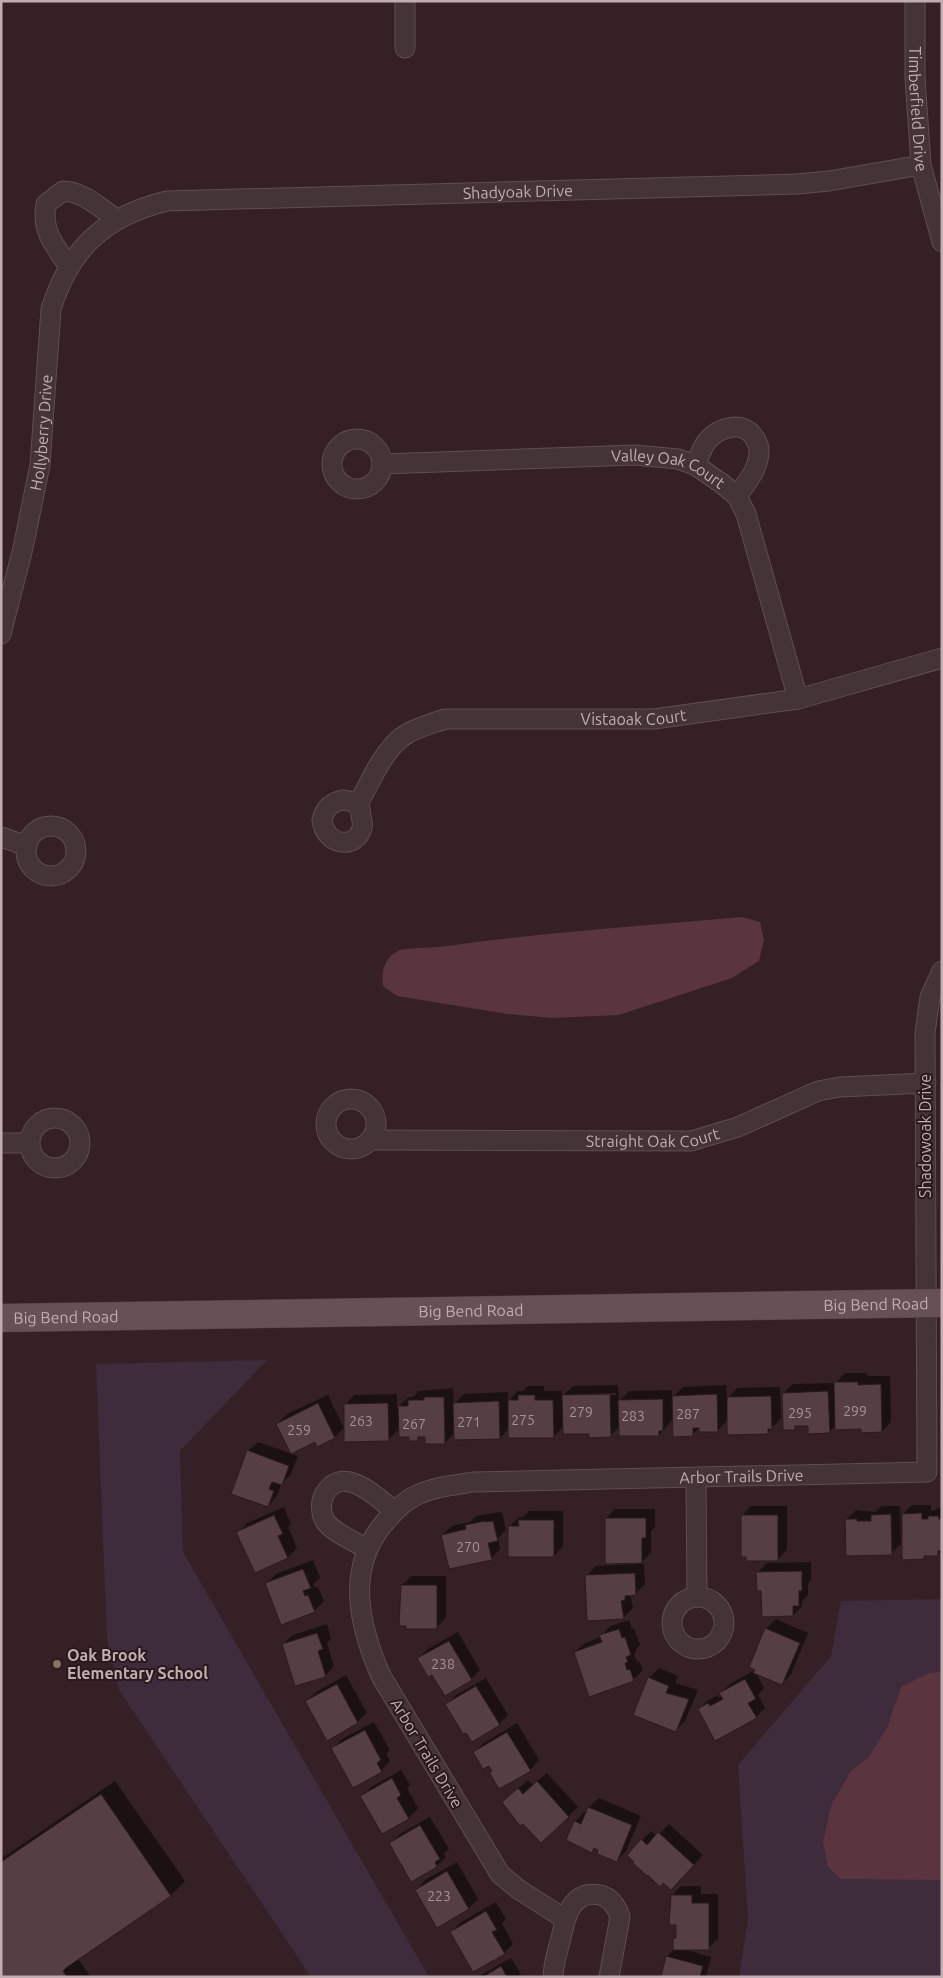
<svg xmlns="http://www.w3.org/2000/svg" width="943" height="1978" font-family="Ubuntu,sans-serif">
	<rect width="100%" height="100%" fill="#342025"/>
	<g fill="#3e2c3d">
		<polygon points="267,1360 180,1451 183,1552 429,1977 311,1977 119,1690 107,1638 96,1364"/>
		<polygon points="942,1599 942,1977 739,1977 748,1919 738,1765 831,1656 841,1601"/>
	</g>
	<g fill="#5a343e">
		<path d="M742,917l18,5 4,18 -5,21 -27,17 -113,37 -67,3 -45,-4 -110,-18 -14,-10c-2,-14 1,-28 15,-35 7,-4 39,-3 49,-5 98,-14 197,-20 295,-29z"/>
		<polygon points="942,1672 942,1880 841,1879 828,1867 823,1842 831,1806 851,1771 869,1757 887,1728 901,1687 929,1673"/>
	</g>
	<g fill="#0007" fill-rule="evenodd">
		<polygon points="845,1373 867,1373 867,1376 890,1376 891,1422 882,1431 836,1425 829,1432 809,1424 798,1425 794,1428 783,1393 793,1384 836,1383"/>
		<path d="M618,1385l1,16 10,-10 43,-1v8l11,-11 43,-2 1,14 10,-11 43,-1 1,31 -14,15 -39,-13 -10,10 -18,-3 -8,8 -18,-17 -15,17 -39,-9 -10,10 -46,-10 -10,10 -45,-8 -9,10 -45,-6 -10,11 -19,-7h-5l-4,4 -17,-12 -12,12 -43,-35 9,-10 43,-1v14l12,-11h4l6,-6 34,-3 1,16 10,-10 44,-2v10l10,-11h5l5,-5h16v5h18v6l11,-11zM616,1393v2l-45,1v-2z"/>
		<polygon points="328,1395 344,1428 334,1437 315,1441 277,1424 287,1414"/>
		<polygon points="258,1442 298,1456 291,1474 281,1484 277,1496 268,1506 248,1451"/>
		<polygon points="912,1505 931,1505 931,1511 942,1507 942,1550 938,1554 926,1555 923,1558 903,1514"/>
		<polygon points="751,1506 787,1506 787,1550 778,1559 742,1516"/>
		<polygon points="882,1506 900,1506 901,1544 891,1553 846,1520 856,1510 875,1512"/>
		<polygon points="284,1507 291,1524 288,1527 297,1548 288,1557 238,1533 247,1523"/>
		<polygon points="615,1509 655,1509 655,1527 651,1531 651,1552 640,1564 644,1564 645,1584 635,1594 630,1594 633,1608 623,1618 586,1576 596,1566 638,1564 606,1519"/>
		<polygon points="529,1511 563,1511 563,1546 554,1556 509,1527 519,1517 523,1517"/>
		<polygon points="502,1512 506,1530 498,1538 500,1549 491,1559 442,1535 452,1526 470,1522 476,1516"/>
		<polygon points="313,1560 320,1578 313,1584 315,1588 318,1587 324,1601 314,1611 267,1583 276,1574"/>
		<polygon points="811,1562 811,1580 808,1584 808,1595 802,1601 802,1606 793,1615 763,1590 758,1572 767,1563"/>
		<polygon points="412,1576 446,1576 446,1618 436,1628 402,1585"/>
		<polygon points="776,1619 808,1633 791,1674 782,1684 756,1673 764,1688 758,1695 765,1708 756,1717 699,1709 709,1700 718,1695 719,1698 723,1696 721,1693 730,1684 757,1669 766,1629"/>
		<polygon points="629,1620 632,1629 634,1628 640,1645 636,1649 636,1652 634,1654 637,1662 639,1661 643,1670 633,1680 575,1652 585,1643 601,1637 610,1626"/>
		<polygon points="327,1624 331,1639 327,1643 334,1666 325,1676 283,1644 293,1635"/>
		<polygon points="458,1632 480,1670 471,1679 432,1673 418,1658 428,1649"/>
		<polygon points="659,1668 678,1676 675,1683 698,1690 685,1721 675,1731 649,1678"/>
		<polygon points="346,1675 367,1713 357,1722 306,1702 316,1692"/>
		<polygon points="486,1678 508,1715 499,1724 447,1705 456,1695"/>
		<polygon points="374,1722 390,1750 386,1754 390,1761 381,1771 333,1748 342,1739"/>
		<polygon points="517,1723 539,1760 530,1770 493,1770 489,1764 475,1752 484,1743"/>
		<polygon points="401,1770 410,1785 407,1788 418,1808 409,1818 382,1832 362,1796 371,1787"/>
		<polygon points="547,1773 578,1807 541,1841 513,1793 528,1780 533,1785"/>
		<polygon points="115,1781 185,1881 171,1895 78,1959 91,1977 1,1977 1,1853 4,1857"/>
		<polygon points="599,1798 641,1816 626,1851 617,1861 596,1848 592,1852 575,1822 584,1812 587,1813 589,1807"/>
		<polygon points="430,1817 449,1849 444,1853 446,1857 436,1866 390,1844 400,1834"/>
		<polygon points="669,1824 703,1855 680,1879 642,1840 651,1831 657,1836"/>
		<polygon points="457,1862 478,1899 469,1908 416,1890 425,1880"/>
		<polygon points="681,1886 701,1886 701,1894 718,1894 718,1939 708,1948 684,1949 711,1957 706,1977 662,1977 667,1957 674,1949 674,1938 678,1935 672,1896"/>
		<polygon points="496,1902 506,1919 502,1923 513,1944 504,1953 451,1932 461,1922"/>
		<polygon points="511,1958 521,1974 518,1977 478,1977"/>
	</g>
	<g fill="#553e44" stroke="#2b1b1f">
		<polygon points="834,1382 858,1382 858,1385 881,1384 882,1432 861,1433 861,1429 835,1430"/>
		<polygon points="828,1391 830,1433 808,1434 808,1426 795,1426 795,1430 783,1430 782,1393"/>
		<polygon points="610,1394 611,1437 589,1438 589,1434 563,1434 562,1395"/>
		<polygon points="717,1394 718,1432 699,1432 699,1428 693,1428 693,1436 673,1437 672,1396"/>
		<polygon points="518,1395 535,1395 535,1400 553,1400 554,1438 508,1438 508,1400 518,1400"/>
		<polygon points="771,1396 772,1429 768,1429 768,1434 727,1435 727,1397"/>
		<polygon points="424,1397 444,1397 445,1444 425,1444 425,1437 418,1437 418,1441 409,1441 409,1437 399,1437 398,1406 408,1406 408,1400 424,1400"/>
		<polygon points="663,1399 663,1431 659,1431 659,1436 619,1436 618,1400"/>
		<polygon points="499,1401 500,1439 454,1440 453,1403"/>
		<polygon points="318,1403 335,1438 317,1447 315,1442 291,1454 276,1424"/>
		<polygon points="388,1403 389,1441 344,1442 344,1404"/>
		<polygon points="247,1450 289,1466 282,1485 272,1482 269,1489 274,1491 268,1507 231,1494"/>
		<polygon points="922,1513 922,1519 928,1519 928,1516 938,1516 939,1519 942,1519 942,1551 938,1551 938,1556 924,1556 924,1559 902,1560 902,1514"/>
		<polygon points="891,1514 892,1555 846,1556 845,1519 857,1519 857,1521 871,1521 871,1515"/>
		<polygon points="274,1515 283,1534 278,1536 288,1558 255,1573 236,1532"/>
		<polygon points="741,1515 778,1515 778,1561 746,1561 746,1557 741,1557"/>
		<polygon points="605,1518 646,1518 646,1538 642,1538 642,1563 605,1564"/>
		<polygon points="518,1520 554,1520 554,1557 508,1557 508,1526 519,1526"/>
		<polygon points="485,1521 485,1522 493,1521 498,1541 488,1543 492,1560 449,1569 441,1535 466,1529 465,1525"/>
		<polygon points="303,1569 311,1588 303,1591 305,1596 308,1595 315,1612 281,1625 265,1583"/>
		<polygon points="802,1571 802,1591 799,1591 799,1606 793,1606 793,1616 762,1617 761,1591 757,1591 756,1572"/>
		<polygon points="635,1573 636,1595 625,1596 625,1600 621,1601 624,1619 587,1621 585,1575"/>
		<polygon points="401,1585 437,1585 437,1629 406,1629 406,1626 399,1626"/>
		<polygon points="765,1628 800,1643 782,1685 753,1673 755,1670 749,1667"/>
		<polygon points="619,1629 622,1638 625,1637 631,1655 626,1657 628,1662 625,1663 627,1670 630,1669 634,1681 589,1697 574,1652 602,1642 599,1635"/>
		<polygon points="317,1633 323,1649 318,1651 326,1677 295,1686 282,1644"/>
		<polygon points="449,1641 472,1680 445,1696 432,1675 428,1677 417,1658"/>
		<polygon points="648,1677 669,1686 666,1693 689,1699 676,1732 633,1715"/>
		<polygon points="745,1679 756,1699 748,1703 757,1718 715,1741 698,1709 708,1703 710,1706 723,1699 719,1693"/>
		<polygon points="337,1684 358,1723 327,1741 305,1701"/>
		<polygon points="476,1686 500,1725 472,1742 466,1733 463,1734 445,1704"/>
		<polygon points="365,1730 381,1760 377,1763 382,1772 353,1788 331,1748"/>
		<polygon points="507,1732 531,1771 499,1789 489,1772 492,1771 489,1766 483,1769 473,1752"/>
		<polygon points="392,1778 401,1795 397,1798 409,1819 382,1834 360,1796"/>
		<polygon points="537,1781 569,1817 541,1843 523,1824 520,1826 502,1802 518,1788 523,1794"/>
		<polygon points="101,1794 171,1896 66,1968 63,1971 67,1977 1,1977 1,1862"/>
		<polygon points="588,1807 632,1825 617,1862 597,1854 598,1850 594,1848 592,1853 566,1840 574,1821 581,1824"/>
		<polygon points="420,1825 440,1859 435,1862 437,1867 411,1882 389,1843"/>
		<polygon points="658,1832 694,1865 671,1890 663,1883 660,1887 648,1875 647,1876 633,1863 634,1862 627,1855 641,1839 647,1845"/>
		<polygon points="447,1871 469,1909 437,1928 415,1890"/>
		<polygon points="671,1895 692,1895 692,1903 709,1903 709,1950 673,1950 673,1938 676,1938 676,1925 669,1925"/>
		<polygon points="486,1911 497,1930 492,1932 505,1954 473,1972 450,1932"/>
		<polygon points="666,1956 703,1966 700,1977 661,1977"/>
		<polygon points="501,1966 507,1977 483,1977"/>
	</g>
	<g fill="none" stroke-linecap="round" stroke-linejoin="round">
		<defs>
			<g id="street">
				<polyline points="405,1 405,48"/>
				<path id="s1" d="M915,1v77l6,87 21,77"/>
				<path d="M69,267c-14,-22 -28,-35 -23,-63l17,-13c21,1 36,16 53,28"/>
				<circle cx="357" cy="464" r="25"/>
				<path id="s2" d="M382,464l253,-9 43,4 17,6 26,18 16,13 9,18 52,185"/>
				<path d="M695,465c4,-7 7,-18 12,-24 12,-14 36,-21 47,-4 2,4 6,9 5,14 0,18 -12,31 -22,45"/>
				<path id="s3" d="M1,634l22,-86 17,-83 11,-156c19,-61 54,-93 116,-108l630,-17 32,-3 92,-16"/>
				<path d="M343,800c11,1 18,4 18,16 1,4 2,8 1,12 -6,22 -37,18 -40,-8 3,-12 9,-18 21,-20z"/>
				<path id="s4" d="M358,804c13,-23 23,-50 44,-67 12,-9 29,-13 43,-18h209l144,-20 144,-41"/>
				<circle cx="51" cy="851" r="25"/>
				<polyline points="1,837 27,846"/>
				<circle cx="351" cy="1124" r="25"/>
				<circle cx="55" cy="1143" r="25"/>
				<path id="s5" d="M371,1140l320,1 47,-14 80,-36 22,-4 86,-4"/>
				<polyline points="1,1143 29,1143"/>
				<polyline points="696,1478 697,1597"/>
				<path d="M367,1549c-11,-7 -35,-17 -42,-28 -4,-7 -5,-18 -1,-26 18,-33 53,2 70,16"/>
				<circle cx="698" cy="1623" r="26"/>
				<path id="s6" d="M565,1919l-47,-30 -18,-15 -119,-198c-22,-50 -36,-108 4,-154 9,-10 19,-21 32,-27 17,-8 37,-10 56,-13l454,-10 -2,-439 5,-36 12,-26"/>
				<path d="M553,1977c0,-12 4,-24 7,-35 5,-22 10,-53 40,-47 11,3 17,12 20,22l-11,60"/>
			</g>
			<g id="primary">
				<path id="s7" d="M1,1318l941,-15"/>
			</g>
		</defs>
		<use href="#street" stroke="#604e52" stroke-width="21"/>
		<use href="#primary" stroke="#4e3d41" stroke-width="29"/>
		<use href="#street" stroke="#443337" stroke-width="19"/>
		<use href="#primary" stroke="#655156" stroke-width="28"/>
	</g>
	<circle fill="#8d6e63" stroke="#29191d" stroke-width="2" cx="57" cy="1664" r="5"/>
	<g text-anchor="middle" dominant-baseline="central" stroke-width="4" stroke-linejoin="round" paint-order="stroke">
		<g font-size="14" fill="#a79196">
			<text x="855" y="1411">299</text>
			<text x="581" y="1412">279</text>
			<text x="800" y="1413">295</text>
			<text x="688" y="1414">287</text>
			<text x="633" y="1416">283</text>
			<text x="523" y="1420">275</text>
			<text x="361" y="1421">263</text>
			<text x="469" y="1422">271</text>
			<text x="414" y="1424">267</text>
			<text x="299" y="1430">259</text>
			<text x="468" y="1547">270</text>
			<text x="443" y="1664">238</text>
			<text x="439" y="1896">223</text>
		</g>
		<g font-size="16" fill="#c2adb1" stroke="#29191d">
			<text stroke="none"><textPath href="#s1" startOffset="108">Timberfield Drive</textPath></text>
			<text stroke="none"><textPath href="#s3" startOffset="848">Shadyoak Drive</textPath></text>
			<text stroke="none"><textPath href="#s3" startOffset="206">Hollyberry Drive</textPath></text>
			<text stroke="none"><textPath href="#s2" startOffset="289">Valley Oak Court</textPath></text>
			<text stroke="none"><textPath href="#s4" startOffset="316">Vistaoak Court</textPath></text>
			<text stroke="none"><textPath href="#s5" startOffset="282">Straight Oak Court</textPath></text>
			<text transform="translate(925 1136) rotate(-90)">Shadowoak Drive</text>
			<text stroke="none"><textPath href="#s7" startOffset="875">Big Bend Road</textPath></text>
			<text stroke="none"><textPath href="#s7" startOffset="470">Big Bend Road</textPath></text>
			<text stroke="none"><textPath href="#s7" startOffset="65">Big Bend Road</textPath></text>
			<text stroke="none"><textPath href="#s6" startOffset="842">Arbor Trails Drive</textPath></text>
			<text transform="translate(427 1753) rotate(59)">Arbor Trails Drive</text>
		</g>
		<g font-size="16" font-weight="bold" fill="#c2adb1" stroke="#29191d" text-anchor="start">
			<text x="67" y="1655">Oak Brook<tspan x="67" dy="18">Elementary School</tspan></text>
		</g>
	</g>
	<rect width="943" height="1978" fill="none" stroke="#c2adb1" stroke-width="5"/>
</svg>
